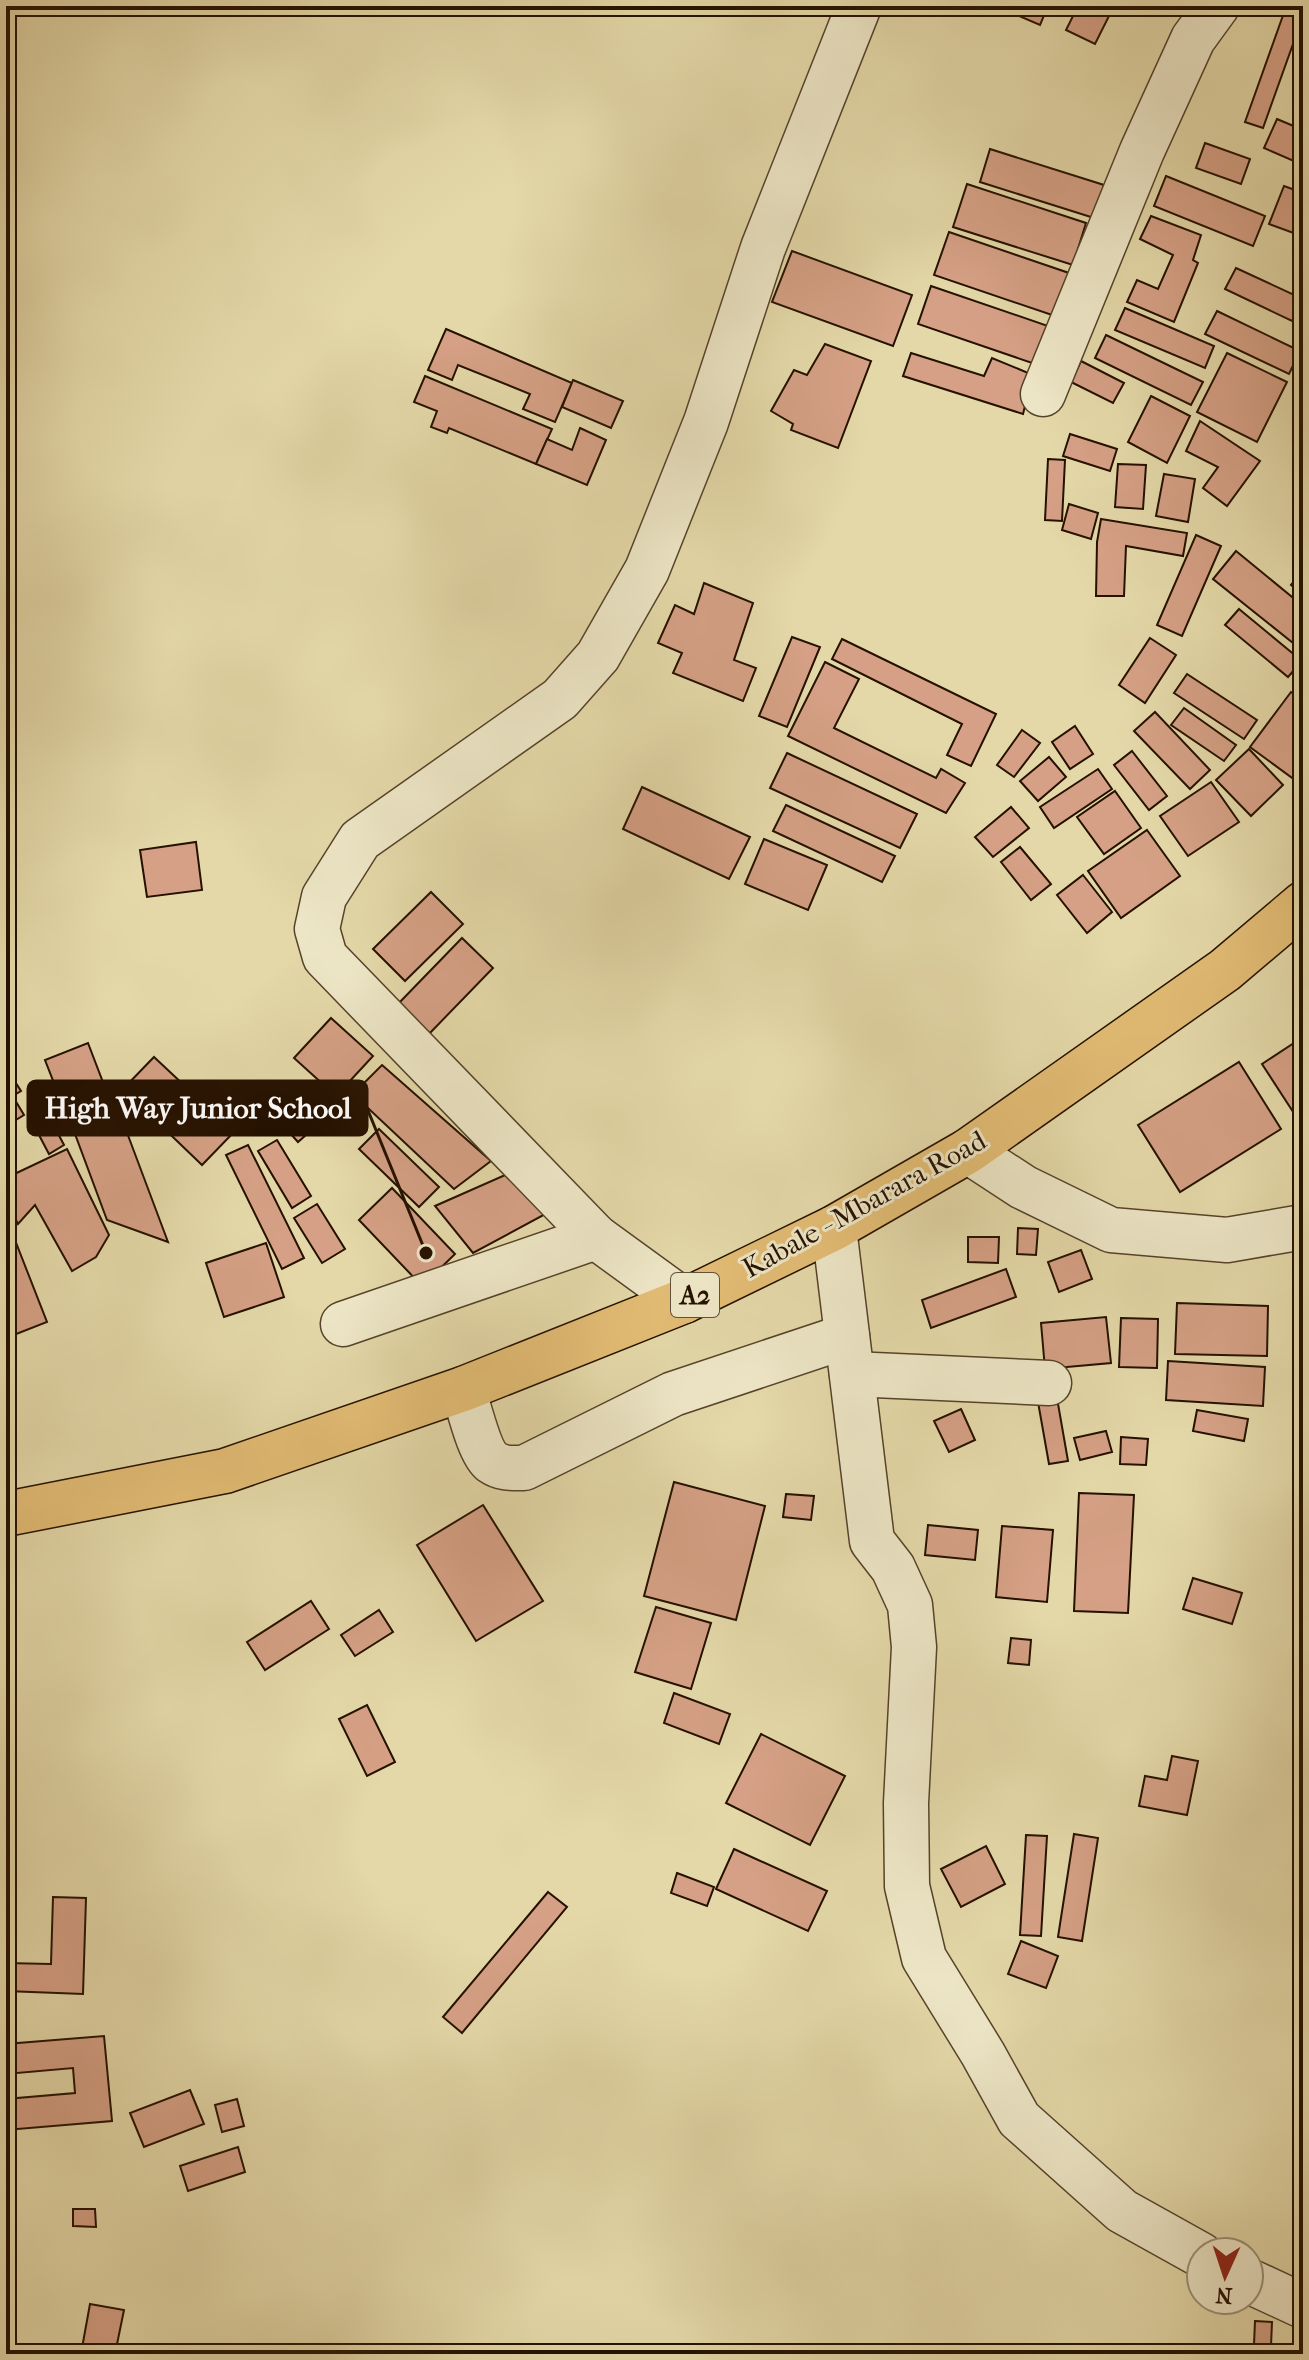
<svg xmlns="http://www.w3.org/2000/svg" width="1309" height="2360" font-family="'IM FELL French Canon',serif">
	<rect width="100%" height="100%" fill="#e4d8a8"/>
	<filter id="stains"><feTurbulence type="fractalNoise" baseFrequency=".0025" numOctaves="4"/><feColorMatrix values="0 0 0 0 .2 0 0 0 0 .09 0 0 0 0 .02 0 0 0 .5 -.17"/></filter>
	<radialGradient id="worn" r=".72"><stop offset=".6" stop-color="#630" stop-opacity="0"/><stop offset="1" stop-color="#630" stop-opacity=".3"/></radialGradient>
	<g fill="#d5a085" stroke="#251100" stroke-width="2">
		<polygon points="996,6 1048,6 1040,25"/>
		<polygon points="1078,6 1114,6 1095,44 1066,30"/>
		<polygon points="1286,7 1303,13 1303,16 1263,128 1245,122"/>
		<polygon points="1277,119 1303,130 1303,165 1264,148"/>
		<polygon points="1205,143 1250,159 1241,184 1196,168"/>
		<polygon points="990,149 1104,185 1094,218 980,182"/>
		<polygon points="1166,176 1265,216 1253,246 1154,206"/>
		<polygon points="967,184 1086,223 1073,265 953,227"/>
		<polygon points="1284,186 1303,193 1303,224 1299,235 1269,224"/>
		<polygon points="1151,216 1201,235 1193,260 1198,263 1174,322 1127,302 1137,280 1158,289 1173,255 1140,239"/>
		<polygon points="949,232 1069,273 1055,316 934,275"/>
		<polygon points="792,251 912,295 893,346 772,302"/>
		<polygon points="1236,268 1303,299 1292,321 1225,289"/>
		<polygon points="931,286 1051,327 1038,365 918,324"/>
		<polygon points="1125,308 1214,346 1205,368 1115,330"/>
		<polygon points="1217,311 1300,351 1289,374 1205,334"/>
		<polygon points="446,329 572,383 555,422 523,409 530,394 458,365 452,380 428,370"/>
		<polygon points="1106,335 1203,382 1191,405 1095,358"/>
		<polygon points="825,344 871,361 838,448 791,430 793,424 771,411 794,370 807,375"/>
		<polygon points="911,353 984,376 992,358 1033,375 1023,414 903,376"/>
		<polygon points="1227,353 1287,382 1257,442 1197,412"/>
		<polygon points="1081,361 1124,383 1113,403 1071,382"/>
		<polygon points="425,376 552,429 536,464 449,428 447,433 431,427 437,411 414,402"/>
		<polygon points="573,380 623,401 611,428 562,407"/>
		<polygon points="1151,396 1190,416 1167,463 1128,442"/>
		<polygon points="1200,421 1260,461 1227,506 1203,488 1218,467 1186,451"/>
		<polygon points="580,428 606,440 587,485 536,464 547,439 572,450"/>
		<polygon points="1070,434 1117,449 1110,471 1063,456"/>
		<polygon points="1048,459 1065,460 1062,521 1045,520"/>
		<polygon points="1118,464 1146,465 1143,509 1115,507"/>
		<polygon points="1164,474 1195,479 1188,522 1156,516"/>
		<polygon points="1069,504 1098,513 1091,539 1062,530"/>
		<polygon points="1101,519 1187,533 1183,556 1126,546 1124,596 1096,596 1097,542"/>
		<polygon points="1196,535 1221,546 1182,636 1157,625"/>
		<polygon points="1236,551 1303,606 1303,651 1213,579"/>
		<polygon points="1303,571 1303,595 1291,585"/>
		<polygon points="704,583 753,603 734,660 756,668 743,701 673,673 682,653 658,643 675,605 694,614"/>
		<polygon points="1239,609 1302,661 1288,677 1225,625"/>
		<polygon points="792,637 820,647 787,727 759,716"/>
		<polygon points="1150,638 1176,655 1145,703 1119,685"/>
		<polygon points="842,639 996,714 971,766 947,755 962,724 832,659"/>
		<polygon points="825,662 859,679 834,728 936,778 941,769 965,783 946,813 788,736"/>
		<polygon points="1187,674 1257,720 1244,739 1174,693"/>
		<polygon points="1291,692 1303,700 1303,769 1295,780 1250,747"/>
		<polygon points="1184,708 1236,745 1224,761 1171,725"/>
		<polygon points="1155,712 1210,770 1190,789 1134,731"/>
		<polygon points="1075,726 1093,754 1070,769 1052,742"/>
		<polygon points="1022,730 1040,743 1014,777 997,765"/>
		<polygon points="1249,749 1283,785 1251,816 1216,780"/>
		<polygon points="1132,751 1167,796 1149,810 1114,765"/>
		<polygon points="787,753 917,814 900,848 770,788"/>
		<polygon points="1049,757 1066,777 1038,801 1020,781"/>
		<polygon points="1098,769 1112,789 1054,828 1040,807"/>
		<polygon points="1211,782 1239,822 1188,856 1160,816"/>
		<polygon points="642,787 750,837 729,879 623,829"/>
		<polygon points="1115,791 1141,828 1104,854 1077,817"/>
		<polygon points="786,805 895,856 882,882 773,831"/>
		<polygon points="1011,807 1029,828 993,857 975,837"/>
		<polygon points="1147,830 1180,876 1121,918 1088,871"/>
		<polygon points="764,839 827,865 808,910 745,884"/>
		<polygon points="196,842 202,890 147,897 140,850"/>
		<polygon points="1020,847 1051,884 1031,900 1001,862"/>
		<polygon points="1083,875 1112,912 1087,933 1057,895"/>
		<polygon points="431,892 463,924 405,981 373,949"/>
		<polygon points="462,938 493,968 428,1035 397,1005"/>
		<polygon points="331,1018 373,1056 336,1096 294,1058"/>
		<polygon points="1303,1037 1303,1119 1299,1121 1262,1064"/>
		<polygon points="88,1043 104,1085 61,1101 45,1060"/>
		<polygon points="154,1057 234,1132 202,1165 123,1089"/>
		<polygon points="1239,1062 1281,1129 1180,1192 1138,1125"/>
		<polygon points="382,1065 491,1161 454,1189 353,1094"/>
		<polygon points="10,1074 21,1091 6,1100 6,1076"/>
		<polygon points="111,1090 168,1242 107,1220 65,1107"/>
		<polygon points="15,1100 24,1115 6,1126 6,1106"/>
		<polygon points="288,1100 314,1128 298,1142 273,1114"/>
		<polygon points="54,1126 64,1145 49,1154 39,1135"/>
		<polygon points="379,1129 439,1187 419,1207 359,1149"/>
		<polygon points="277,1140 311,1196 292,1208 258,1151"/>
		<polygon points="248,1145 304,1258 282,1269 226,1155"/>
		<polygon points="67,1149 109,1235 96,1257 72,1271 35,1205 18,1224 6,1200 6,1178"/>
		<polygon points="512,1172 551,1211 473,1253 435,1206"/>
		<polygon points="392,1188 455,1254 422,1286 359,1220"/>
		<polygon points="317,1204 345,1249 322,1263 294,1218"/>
		<polygon points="6,1217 47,1322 6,1338 6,1300 10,1299 6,1289"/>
		<polygon points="1018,1228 1038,1229 1036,1255 1017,1254"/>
		<polygon points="968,1237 999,1237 998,1263 968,1262"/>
		<polygon points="266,1243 284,1297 224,1317 206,1263"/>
		<polygon points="1081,1250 1092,1279 1059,1292 1048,1262"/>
		<polygon points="1006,1269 1016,1297 931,1328 922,1300"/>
		<polygon points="1177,1303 1268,1306 1267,1356 1175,1354"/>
		<polygon points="1106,1317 1111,1363 1045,1369 1041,1323"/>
		<polygon points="1121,1318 1158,1319 1157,1368 1119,1367"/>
		<polygon points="1168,1361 1265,1367 1263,1406 1166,1400"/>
		<polygon points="1057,1398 1068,1461 1049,1464 1038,1402"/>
		<polygon points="961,1409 975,1440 949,1452 934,1421"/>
		<polygon points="1197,1410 1248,1419 1244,1441 1193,1431"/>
		<polygon points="1106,1431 1112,1452 1080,1460 1074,1438"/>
		<polygon points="1121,1437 1148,1439 1146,1465 1120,1464"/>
		<polygon points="674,1482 765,1506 736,1620 644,1596"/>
		<polygon points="1079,1493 1134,1495 1128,1613 1074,1611"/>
		<polygon points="786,1494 814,1496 811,1520 783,1517"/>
		<polygon points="483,1505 543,1601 476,1641 417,1545"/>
		<polygon points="928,1525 978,1530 975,1560 925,1555"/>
		<polygon points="1002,1526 1053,1530 1047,1602 996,1597"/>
		<polygon points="1193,1578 1242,1593 1232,1624 1183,1609"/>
		<polygon points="311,1601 329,1629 265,1670 247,1642"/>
		<polygon points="656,1607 711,1623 691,1689 635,1672"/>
		<polygon points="379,1610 393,1632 355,1656 341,1635"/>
		<polygon points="1011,1638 1031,1640 1029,1665 1008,1663"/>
		<polygon points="674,1693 730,1714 719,1744 664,1723"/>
		<polygon points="367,1705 395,1762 367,1776 339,1719"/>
		<polygon points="761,1734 845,1776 810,1845 726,1803"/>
		<polygon points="1172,1756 1198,1761 1187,1815 1139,1806 1145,1776 1167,1780"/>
		<polygon points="1074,1834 1098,1838 1082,1941 1058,1937"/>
		<polygon points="1026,1835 1047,1836 1041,1936 1020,1935"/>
		<polygon points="986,1846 1005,1884 961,1907 941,1869"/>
		<polygon points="734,1849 827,1891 808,1931 716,1889"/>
		<polygon points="677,1873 714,1887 707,1906 671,1893"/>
		<polygon points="548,1892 567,1907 462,2033 443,2017"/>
		<polygon points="53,1897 86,1898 83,1994 6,1991 6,1963 51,1964"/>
		<polygon points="1021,1941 1058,1956 1046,1988 1008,1974"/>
		<polygon points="104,2036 112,2121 6,2130 6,2099 75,2093 73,2068 6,2074 6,2044"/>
		<polygon points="190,2090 204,2124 144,2147 130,2113"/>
		<polygon points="237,2099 244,2126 222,2132 215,2105"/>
		<polygon points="238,2147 245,2172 188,2191 180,2166"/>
		<polygon points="73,2209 95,2209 96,2227 73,2226"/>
		<polygon points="90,2304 124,2310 115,2354 82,2348"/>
		<polygon points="1255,2321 1272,2322 1271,2346 1254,2345"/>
	</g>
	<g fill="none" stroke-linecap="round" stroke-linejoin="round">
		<defs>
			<g id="minor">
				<polyline points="1043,394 1142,151 1193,39 1217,6"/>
				<polyline points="968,1151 1023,1187 1111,1230 1227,1240 1303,1227"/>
				<polyline points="834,1228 872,1541 893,1568 910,1605 914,1647 906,1803 907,1886 924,1958 983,2054 1019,2119 1122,2211 1201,2255"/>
				<polyline points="684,1301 596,1237 325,957 317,929 324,897 360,840 560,699 598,656 647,570 706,422 763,248 859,6"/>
				<polyline points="343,1324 596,1237"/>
				<polyline points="852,1374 1049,1383"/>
				<path d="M463,1389c6,18 16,63 29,73 10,7 20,6 32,6l149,-74 174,-58"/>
				<polyline points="1249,2281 1303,2306"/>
			</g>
			<polyline id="major" points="6,1514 225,1471 463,1389 684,1301 834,1228 968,1151 1225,970 1303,904"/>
		</defs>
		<use href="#minor" stroke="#55432a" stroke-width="47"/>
		<use href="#major" stroke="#251100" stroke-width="47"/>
		<use href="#minor" stroke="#ede6c6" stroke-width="44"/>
		<use href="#major" stroke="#e2bc74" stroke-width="44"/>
	</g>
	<g text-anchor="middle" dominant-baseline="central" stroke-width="6" stroke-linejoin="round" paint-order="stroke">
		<rect fill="#ede6c6" stroke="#61513b" stroke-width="2" x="671" y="1273" width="48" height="44" rx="6"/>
		<g font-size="26" font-weight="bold" fill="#251100">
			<text x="695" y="1295">A2</text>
		</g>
		<g font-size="28" fill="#251100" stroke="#ede6c6">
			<text transform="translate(864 1204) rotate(-29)">Kabale - Mbarara Road</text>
		</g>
	</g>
	<path fill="none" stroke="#251100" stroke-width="3" d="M426 1253L367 1108"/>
	<circle fill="#251100" stroke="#ede6c6" stroke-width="3" cx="426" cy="1253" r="8"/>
	<rect fill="#251100" stroke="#251100" stroke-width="3" x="28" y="1081" width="339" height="54" rx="8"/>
	<g font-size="30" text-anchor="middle" font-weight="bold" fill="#fff">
		<text x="198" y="1118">High Way Junior School</text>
	</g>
	<rect width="1309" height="2360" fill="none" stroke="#e4d8a8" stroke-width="32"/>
	<rect x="8" y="8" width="1293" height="2344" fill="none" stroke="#251100" stroke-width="4"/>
	<rect x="16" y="16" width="1277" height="2328" fill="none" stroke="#251100" stroke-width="2"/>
	<g transform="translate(1225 2276) rotate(183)"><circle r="38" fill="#ede6c6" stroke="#9d9177" stroke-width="2"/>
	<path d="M0-6L14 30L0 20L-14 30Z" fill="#8f2418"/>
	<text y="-12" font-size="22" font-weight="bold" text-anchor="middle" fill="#251100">N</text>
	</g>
	<rect width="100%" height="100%" filter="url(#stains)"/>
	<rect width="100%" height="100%" fill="url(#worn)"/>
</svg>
